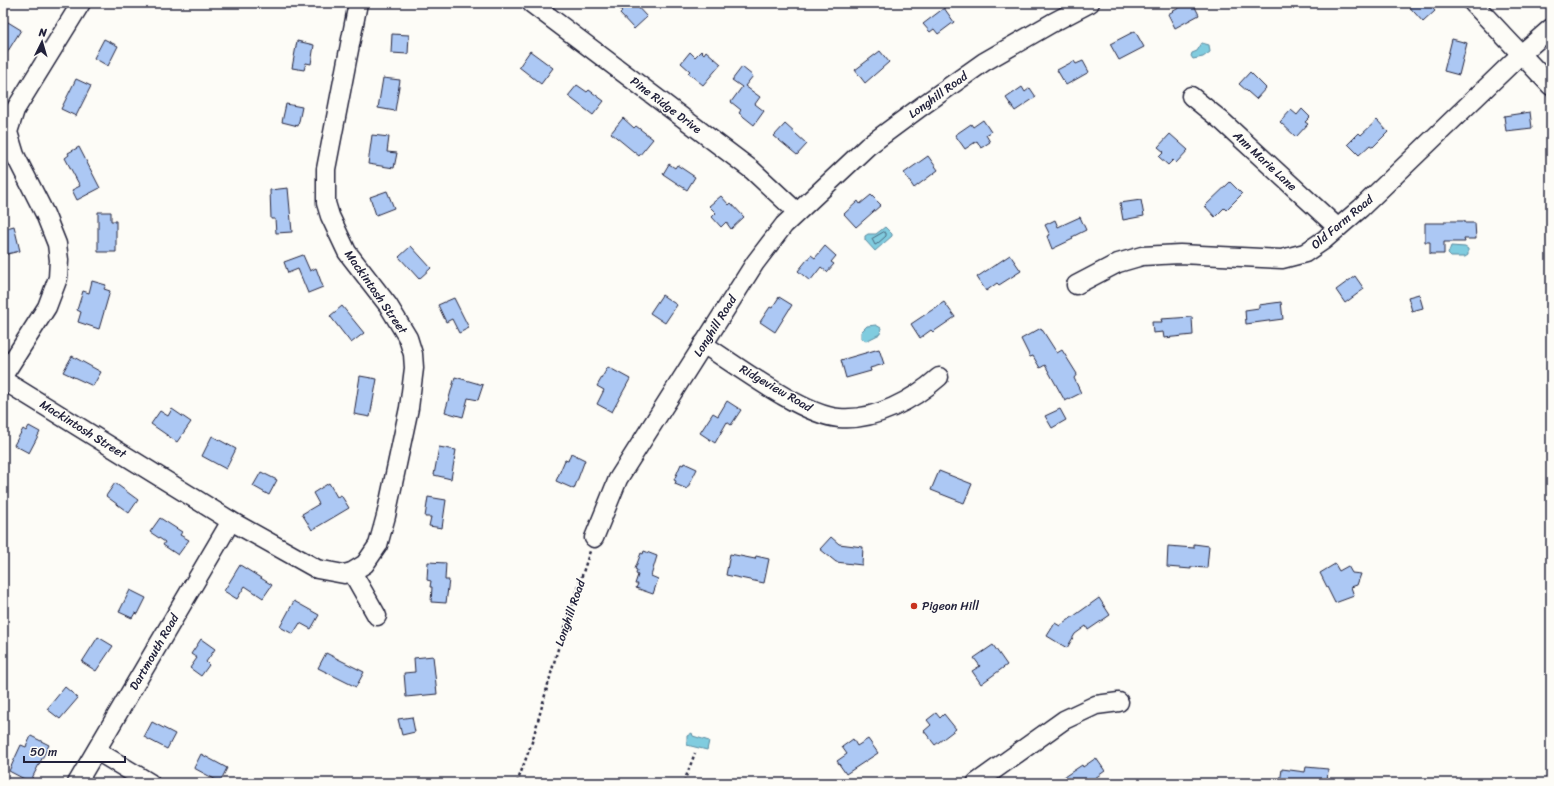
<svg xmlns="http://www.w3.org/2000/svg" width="1554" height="786" font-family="Sriracha,sans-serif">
	<rect width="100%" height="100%" fill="#fdfcf7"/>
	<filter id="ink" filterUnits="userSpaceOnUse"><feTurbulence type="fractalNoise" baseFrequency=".025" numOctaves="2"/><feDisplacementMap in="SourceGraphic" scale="8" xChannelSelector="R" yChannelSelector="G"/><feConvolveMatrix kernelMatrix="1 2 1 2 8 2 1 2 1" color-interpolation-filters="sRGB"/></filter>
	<g filter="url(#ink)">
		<g fill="#80ccdf" stroke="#5a889d">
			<polygon points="1202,43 1209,45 1210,52 1203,57 1193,59 1191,56 1192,53 1197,51"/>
			<polygon points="885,227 892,234 892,236 875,251 865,240 865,236 868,234 876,234"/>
			<polygon points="1451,246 1465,247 1468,249 1468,255 1465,257 1451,257 1448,254"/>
			<polygon points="876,325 881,328 880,334 866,341 861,338 861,332 867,326"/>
			<polygon points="692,733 693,736 709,741 707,750 687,745 687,736"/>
		</g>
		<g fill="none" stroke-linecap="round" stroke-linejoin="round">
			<polygon stroke="#48667d" stroke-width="1" points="884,232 886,233 886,236 877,244 875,245 872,239"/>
		</g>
		<g fill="#acc8f4" stroke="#22223b">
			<polygon points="614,3 634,3 647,17 634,29 620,14 622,11"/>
			<polygon points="1188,3 1193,3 1199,15 1175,28 1168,14"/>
			<polygon points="1406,3 1428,3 1435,11 1423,22"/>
			<polygon points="944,8 954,22 938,34 934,29 930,32 923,24"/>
			<polygon points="3,19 21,30 3,59"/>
			<polygon points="1135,31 1144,47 1119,60 1110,44"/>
			<polygon points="392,34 409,35 408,54 391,53"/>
			<polygon points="104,39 118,46 108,66 94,58"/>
			<polygon points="1452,39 1467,43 1459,75 1444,71"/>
			<polygon points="297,41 314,45 311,64 306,63 304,70 292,68"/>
			<polygon points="530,51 553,68 541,84 519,67"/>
			<polygon points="701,51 704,54 706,51 721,64 703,85 688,73 690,71 681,63 690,52 695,57"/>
			<polygon points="880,51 889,62 865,83 855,70"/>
			<polygon points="1074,61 1076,64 1083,61 1089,72 1066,85 1057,70"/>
			<polygon points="742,67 753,76 745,86 760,97 755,104 764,111 754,125 739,113 741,110 731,102 742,87 732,80"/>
			<polygon points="1250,72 1266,88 1256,99 1239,84"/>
			<polygon points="383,78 400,80 395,111 378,108"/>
			<polygon points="76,79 91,86 76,116 61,109"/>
			<polygon points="577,85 587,92 589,90 604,101 593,115 568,96"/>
			<polygon points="1022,87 1025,92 1030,88 1036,97 1015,111 1006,98"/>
			<polygon points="286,104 302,107 298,126 282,122"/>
			<polygon points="1302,109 1310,117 1305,122 1308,124 1296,137 1280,122 1291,110 1297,115"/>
			<polygon points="1530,112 1532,128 1506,131 1504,116"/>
			<polygon points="623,118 634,128 636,126 653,139 639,156 611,133"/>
			<polygon points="983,120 991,132 986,135 990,142 981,148 977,141 965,149 955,135 971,124 973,127"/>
			<polygon points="1377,120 1388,132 1373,147 1370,145 1359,155 1348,144 1359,133 1361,135"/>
			<polygon points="785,124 807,144 797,155 774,136"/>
			<polygon points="1170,134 1188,150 1176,163 1173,160 1168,165 1159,157 1164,152 1158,147"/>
			<polygon points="372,135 389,137 387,152 397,153 394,168 368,164"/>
			<polygon points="79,147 100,188 77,200 72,190 80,186 65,158 69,155 68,153"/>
			<polygon points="928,156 938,170 914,188 904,173"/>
			<polygon points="669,164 675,168 677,165 695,177 687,190 663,174"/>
			<polygon points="1230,182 1242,194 1226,210 1224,208 1215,217 1205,206"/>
			<polygon points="288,188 292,232 276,233 275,219 271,219 270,190"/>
			<polygon points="387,191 394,208 376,215 370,197"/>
			<polygon points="871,195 881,205 856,227 844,214 858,201 860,204"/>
			<polygon points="721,196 729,205 731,203 744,217 731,229 726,222 721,227 712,217 716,213 709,206"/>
			<polygon points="1141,200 1144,216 1123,220 1120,203"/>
			<polygon points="98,212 111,212 111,221 116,221 116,252 98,252"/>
			<polygon points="1080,217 1086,230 1072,237 1073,239 1052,249 1047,236 1050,235 1045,225 1055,220 1058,227"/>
			<polygon points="1445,221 1465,221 1465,223 1475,223 1476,239 1464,239 1465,242 1444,242 1444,254 1430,254 1430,242 1425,242 1425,223 1445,223"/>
			<polygon points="14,226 20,251 3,255 3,229"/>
			<polygon points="411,246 431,268 419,279 399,257"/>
			<polygon points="825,246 836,256 831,262 834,264 827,272 821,267 810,281 798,271 811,255 815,258"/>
			<polygon points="303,255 310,271 316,268 323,287 308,293 298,269 288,273 284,262"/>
			<polygon points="1010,255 1021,271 999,285 997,283 986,291 977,277"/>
			<polygon points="1355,276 1364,289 1345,303 1336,290"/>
			<polygon points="92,281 106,285 104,289 110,291 99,329 78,322 81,312 77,310 83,291 89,293"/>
			<polygon points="1419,294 1423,308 1412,311 1408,297"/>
			<polygon points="662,295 677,305 665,323 650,313"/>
			<polygon points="779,297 792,305 775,332 760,322 770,307 772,308"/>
			<polygon points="454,298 469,328 459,333 452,319 446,322 438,305"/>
			<polygon points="944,302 955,317 933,332 931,330 920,338 911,324"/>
			<polygon points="1281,302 1283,319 1246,324 1245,310 1259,308 1259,305"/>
			<polygon points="342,306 364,333 351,343 330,316"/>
			<polygon points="1192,317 1193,335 1164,338 1163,332 1153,333 1152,322 1162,322 1161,319"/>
			<polygon points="1041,328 1057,353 1062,350 1077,374 1074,378 1081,393 1065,401 1045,365 1040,368 1033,356 1030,357 1021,339"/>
			<polygon points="879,349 884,364 870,368 871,371 846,378 841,360"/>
			<polygon points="72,356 101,372 93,386 63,372"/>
			<polygon points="608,367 630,379 612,412 597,404 604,390 597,386"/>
			<polygon points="360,376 377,379 370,417 354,414"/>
			<polygon points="455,377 483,385 478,400 468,398 463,417 445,412"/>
			<polygon points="727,401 741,410 731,425 727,422 715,443 700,433 713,413 718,416"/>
			<polygon points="172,409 191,422 177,442 151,424 160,411 168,416"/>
			<polygon points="1060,409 1066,420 1052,428 1045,416"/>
			<polygon points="29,426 40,432 29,453 14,445 23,429 26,431"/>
			<polygon points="212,436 236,449 226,469 202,456"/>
			<polygon points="439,447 456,450 451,479 434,475"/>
			<polygon points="571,453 585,460 574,489 556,481 565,460 568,461"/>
			<polygon points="684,463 697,469 687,489 675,484 676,481 674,480 681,464 683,465"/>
			<polygon points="939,471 972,484 964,503 931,490"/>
			<polygon points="261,472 277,480 269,495 253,486"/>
			<polygon points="115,483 138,500 129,513 106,496"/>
			<polygon points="329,483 337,497 341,495 349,508 312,530 302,514 319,504 313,493"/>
			<polygon points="428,497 446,500 442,528 429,526 431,517 425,517"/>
			<polygon points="160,518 182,532 180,535 189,540 178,555 163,545 165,542 150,532"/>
			<polygon points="831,537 839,544 863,547 862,565 836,562 820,549"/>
			<polygon points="1194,544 1209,546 1207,568 1191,567 1191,569 1167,567 1168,546 1194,548"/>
			<polygon points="644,551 657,556 651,576 658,579 653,594 636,588 638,584 635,584 638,575 636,574 637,570 635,569 641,553 643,554"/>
			<polygon points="730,554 755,559 756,556 769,559 764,583 726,575"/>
			<polygon points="428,562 446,563 445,580 449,580 446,603 431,602 432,587 430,587 431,581 427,580"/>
			<polygon points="1335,564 1339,571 1348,566 1352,573 1361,574 1357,585 1351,587 1354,596 1335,603 1320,573"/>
			<polygon points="240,565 272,585 263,598 245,586 237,599 224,591"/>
			<polygon points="130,590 146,598 138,614 135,613 132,618 119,612"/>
			<polygon points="1099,598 1110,615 1088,630 1086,626 1075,634 1067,648 1047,636 1055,623 1060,626"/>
			<polygon points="294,601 319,615 311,629 300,623 293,634 280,627"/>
			<polygon points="98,637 113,646 96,671 82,662"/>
			<polygon points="201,639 215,649 206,662 209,665 201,676 190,668 197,658 191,654"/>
			<polygon points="993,645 1007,665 981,684 972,671 980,666 974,658"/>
			<polygon points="326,653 364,672 356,687 318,668"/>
			<polygon points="433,656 437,694 406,697 404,673 415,672 414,658"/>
			<polygon points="65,687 78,698 60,719 47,709"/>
			<polygon points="936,713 940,718 944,714 956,729 935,745 924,731 931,725 927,720"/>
			<polygon points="412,717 415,732 402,735 398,719"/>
			<polygon points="152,722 175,734 167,749 144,737"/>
			<polygon points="31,736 49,745 30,782 9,771 21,745 26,747"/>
			<polygon points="853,739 857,746 868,739 878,753 846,774 837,761 847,754 842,747"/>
			<polygon points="201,754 227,768 220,782 194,768"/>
			<polygon points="1096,758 1105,771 1088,783 1055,783 1082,765 1083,767"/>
			<polygon points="1306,767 1328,769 1327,783 1280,783 1282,769 1305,772"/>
		</g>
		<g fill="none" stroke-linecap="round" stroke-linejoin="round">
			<defs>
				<g id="minor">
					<polyline points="531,3 752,170 797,212"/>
					<polyline points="1473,3 1551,86"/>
					<polyline points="1191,96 1222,121 1338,228"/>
					<polyline points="1076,285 1118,263 1142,256 1180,254 1282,259 1305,253 1324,240 1361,208 1520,55 1551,28"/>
					<path d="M703,344c33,21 99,71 136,74 36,3 74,-18 100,-41"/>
					<polyline points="3,376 47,307 58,278 59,260 57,244 45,214 15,155 8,132 15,110 81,3"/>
					<polyline points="3,380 231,521 317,569 344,574 352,572 365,564 378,545 386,516 409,408 414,368 413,354 408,338 388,305 347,252 330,216 326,203 326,169 358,3"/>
					<polyline points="594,538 618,479 755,263 784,225 868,146 922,106 984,62 1052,23 1090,3"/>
					<polyline points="352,572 377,616"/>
					<polyline points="97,751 150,783"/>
					<polyline points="77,783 231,521"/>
					<polyline points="976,783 1064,720 1096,705 1119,702"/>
				</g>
			</defs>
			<use href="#minor" stroke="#22223b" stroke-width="21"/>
			<g stroke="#22223b" stroke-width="2.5" stroke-dasharray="3 3" stroke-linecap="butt">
				<polyline points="684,782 695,753"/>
				<polyline points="517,783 532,742 557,652 590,551"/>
			</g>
			<use href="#minor" stroke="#fdfcf7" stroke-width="18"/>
		</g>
	</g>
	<circle fill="#c8321e" stroke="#fdfcf7" stroke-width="1.5" cx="914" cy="606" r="4"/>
	<g text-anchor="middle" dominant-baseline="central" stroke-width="3" stroke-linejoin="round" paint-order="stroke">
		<g font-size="12" fill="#22223b" stroke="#fdfcf7">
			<text transform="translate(938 95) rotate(-36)">Longhill Road</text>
			<text transform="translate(666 105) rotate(37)">Pine Ridge Drive</text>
			<text transform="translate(1265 161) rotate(43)">Ann Marie Lane</text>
			<text transform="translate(1342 222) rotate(-40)">Old Farm Road</text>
			<text transform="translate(376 292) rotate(55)">Mackintosh Street</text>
			<text transform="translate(715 326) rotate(-58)">Longhill Road</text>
			<text transform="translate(776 388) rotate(30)">Ridgeview Road</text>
			<text transform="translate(83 429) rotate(32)">Mackintosh Street</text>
			<text transform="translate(570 613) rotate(-71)">Longhill Road</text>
			<text transform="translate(154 652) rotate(-60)">Dartmouth Road</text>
		</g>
		<g font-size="12" fill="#22223b" stroke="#fdfcf7" text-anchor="start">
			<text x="922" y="606">Pigeon Hill</text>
		</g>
	</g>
	<rect width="1554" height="786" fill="none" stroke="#fdfcf7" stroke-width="16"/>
	<rect x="8" y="8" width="1538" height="770" fill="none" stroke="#22223b" stroke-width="1.5" filter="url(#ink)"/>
	<g transform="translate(42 42) rotate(5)" stroke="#fdfcf7" stroke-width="3" paint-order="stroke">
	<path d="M0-3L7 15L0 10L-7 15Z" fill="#22223b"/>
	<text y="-6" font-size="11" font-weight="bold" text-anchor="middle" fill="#22223b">N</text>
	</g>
	<path d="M24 756v6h101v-6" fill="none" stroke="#22223b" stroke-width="2"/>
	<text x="30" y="756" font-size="12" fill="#22223b" stroke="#fdfcf7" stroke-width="3" paint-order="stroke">50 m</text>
</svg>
